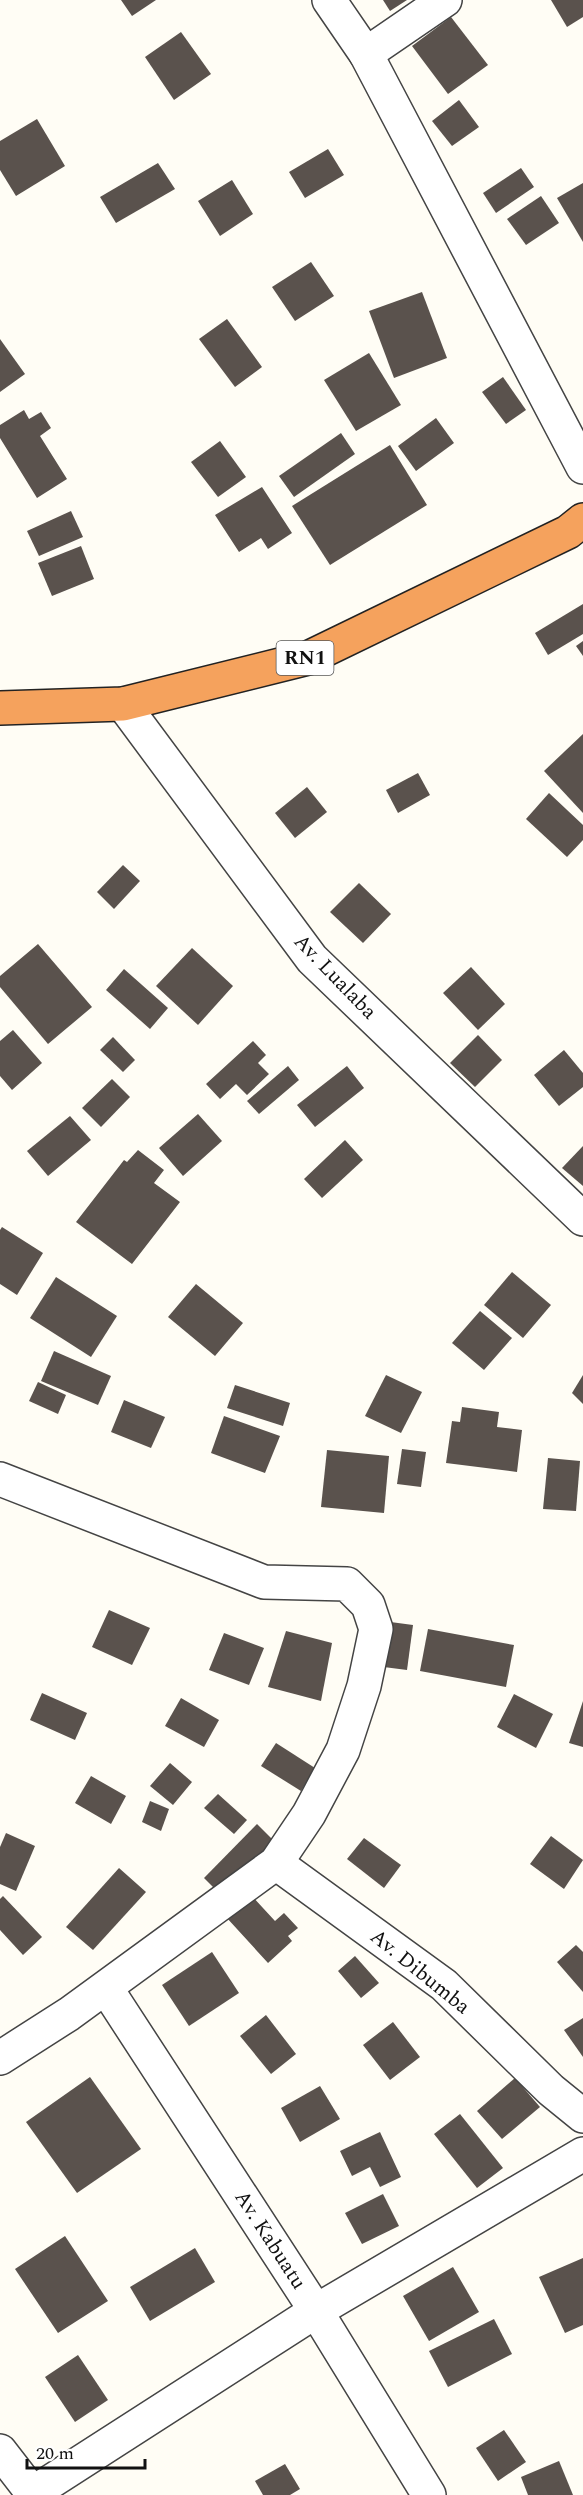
<svg xmlns="http://www.w3.org/2000/svg" width="583" height="2495" font-family="Spectral,serif">
	<rect width="100%" height="100%" fill="#fffdf5"/>
	<g fill="#5a524d">
		<polygon points="121,0 156,0 132,16"/>
		<polygon points="383,0 407,0 390,11"/>
		<polygon points="551,0 583,0 583,17 567,27"/>
		<polygon points="451,17 488,65 448,94 412,46"/>
		<polygon points="181,32 211,74 174,100 145,57"/>
		<polygon points="459,100 479,127 452,146 432,121"/>
		<polygon points="37,119 65,166 16,196 0,170 0,141"/>
		<polygon points="328,149 344,175 305,198 289,172"/>
		<polygon points="158,163 175,189 116,223 100,197"/>
		<polygon points="521,168 534,187 496,213 483,193"/>
		<polygon points="232,180 253,214 220,236 198,201"/>
		<polygon points="583,183 583,242 557,198"/>
		<polygon points="541,196 559,223 526,245 507,219"/>
		<polygon points="311,262 334,296 295,321 272,287"/>
		<polygon points="422,292 447,358 394,378 369,311"/>
		<polygon points="227,319 262,367 235,387 199,339"/>
		<polygon points="0,339 25,374 0,392"/>
		<polygon points="369,353 401,405 356,431 324,380"/>
		<polygon points="503,377 526,410 506,424 482,392"/>
		<polygon points="24,410 29,419 41,412 51,428 40,436 67,479 37,498 0,438 0,425"/>
		<polygon points="436,418 454,443 416,471 398,446"/>
		<polygon points="341,433 355,454 294,497 279,476"/>
		<polygon points="220,441 246,477 218,497 191,462"/>
		<polygon points="390,445 427,505 330,565 292,506"/>
		<polygon points="262,487 292,533 268,549 261,538 239,552 215,515"/>
		<polygon points="71,511 83,537 39,556 27,531"/>
		<polygon points="81,546 94,579 52,596 38,563"/>
		<polygon points="583,604 583,634 548,655 535,633"/>
		<polygon points="583,641 583,656 576,646"/>
		<polygon points="583,734 583,813 544,771"/>
		<polygon points="418,773 430,795 398,813 386,790"/>
		<polygon points="307,787 327,812 295,838 275,813"/>
		<polygon points="549,793 583,825 583,840 567,857 526,819"/>
		<polygon points="123,865 140,881 114,909 97,892"/>
		<polygon points="359,883 391,914 363,943 330,912"/>
		<polygon points="38,944 92,1007 48,1044 0,987 0,976"/>
		<polygon points="192,948 233,986 198,1025 156,986"/>
		<polygon points="471,967 505,1004 478,1030 443,993"/>
		<polygon points="124,969 168,1008 150,1029 106,990"/>
		<polygon points="13,1030 42,1063 12,1090 0,1076 0,1041"/>
		<polygon points="478,1035 502,1060 475,1087 450,1063"/>
		<polygon points="113,1037 135,1060 123,1072 100,1050"/>
		<polygon points="253,1041 266,1055 258,1063 269,1074 247,1095 236,1084 220,1099 206,1084"/>
		<polygon points="564,1050 583,1073 583,1087 559,1106 534,1075"/>
		<polygon points="288,1066 299,1080 259,1114 247,1101"/>
		<polygon points="347,1066 364,1088 315,1127 297,1105"/>
		<polygon points="112,1079 130,1097 101,1127 82,1108"/>
		<polygon points="198,1114 222,1141 183,1176 159,1148"/>
		<polygon points="70,1116 91,1140 48,1176 27,1151"/>
		<polygon points="345,1140 363,1160 322,1198 304,1179"/>
		<polygon points="583,1146 583,1186 562,1168"/>
		<polygon points="138,1150 164,1170 154,1183 180,1202 132,1264 76,1222 124,1160 127,1162"/>
		<polygon points="2,1227 43,1253 17,1295 0,1284 0,1230"/>
		<polygon points="512,1272 551,1305 523,1338 484,1305"/>
		<polygon points="56,1277 117,1316 91,1357 30,1318"/>
		<polygon points="196,1284 243,1323 215,1356 168,1317"/>
		<polygon points="480,1311 512,1338 484,1370 452,1343"/>
		<polygon points="54,1351 111,1376 98,1405 41,1381"/>
		<polygon points="386,1375 422,1392 401,1433 365,1416"/>
		<polygon points="583,1375 583,1404 572,1393"/>
		<polygon points="38,1382 66,1395 58,1414 29,1401"/>
		<polygon points="235,1385 290,1403 283,1426 227,1408"/>
		<polygon points="124,1400 165,1417 151,1448 111,1432"/>
		<polygon points="462,1407 499,1412 497,1427 522,1430 517,1472 446,1463 452,1421 460,1422"/>
		<polygon points="224,1416 280,1436 265,1473 211,1453"/>
		<polygon points="402,1449 426,1452 421,1487 397,1484"/>
		<polygon points="327,1450 389,1456 384,1513 321,1507"/>
		<polygon points="548,1458 580,1461 576,1511 543,1509"/>
		<polygon points="109,1610 150,1628 132,1665 92,1647"/>
		<polygon points="383,1621 413,1625 407,1670 376,1666"/>
		<polygon points="428,1629 514,1645 506,1687 420,1671"/>
		<polygon points="286,1631 332,1643 321,1701 268,1687"/>
		<polygon points="224,1633 264,1648 249,1685 209,1670"/>
		<polygon points="42,1693 87,1713 75,1740 30,1720"/>
		<polygon points="514,1694 553,1714 536,1748 497,1727"/>
		<polygon points="181,1698 219,1720 204,1747 165,1726"/>
		<polygon points="583,1701 583,1747 569,1743"/>
		<polygon points="276,1743 315,1768 301,1791 261,1766"/>
		<polygon points="170,1763 192,1782 173,1805 150,1786"/>
		<polygon points="91,1776 126,1796 111,1824 75,1803"/>
		<polygon points="218,1794 247,1820 234,1834 204,1808"/>
		<polygon points="150,1801 169,1809 161,1831 142,1822"/>
		<polygon points="257,1824 274,1841 219,1893 204,1878"/>
		<polygon points="6,1833 35,1846 16,1891 0,1884 0,1847"/>
		<polygon points="551,1836 583,1860 564,1889 530,1864"/>
		<polygon points="364,1838 401,1865 384,1888 347,1859"/>
		<polygon points="119,1868 146,1892 93,1950 66,1927"/>
		<polygon points="251,1895 275,1921 284,1913 298,1928 288,1936 292,1941 268,1963 226,1917"/>
		<polygon points="3,1896 42,1937 23,1955 0,1930 0,1899"/>
		<polygon points="576,1945 583,1952 583,1992 557,1962"/>
		<polygon points="212,1952 239,1993 189,2026 162,1985"/>
		<polygon points="355,1956 379,1983 361,1998 338,1971"/>
		<polygon points="266,2015 296,2054 271,2074 240,2036"/>
		<polygon points="583,2018 583,2057 564,2030"/>
		<polygon points="393,2022 420,2057 390,2080 363,2045"/>
		<polygon points="90,2077 141,2149 77,2193 26,2122"/>
		<polygon points="515,2078 540,2107 502,2139 477,2111"/>
		<polygon points="320,2086 340,2119 300,2142 281,2108"/>
		<polygon points="460,2114 503,2168 477,2188 434,2134"/>
		<polygon points="380,2132 401,2177 380,2187 370,2167 352,2176 340,2151"/>
		<polygon points="383,2194 399,2226 362,2244 345,2213"/>
		<polygon points="65,2236 108,2301 58,2333 15,2269"/>
		<polygon points="195,2248 215,2282 150,2321 130,2287"/>
		<polygon points="583,2258 583,2325 565,2333 539,2277"/>
		<polygon points="453,2267 479,2312 429,2341 403,2296"/>
		<polygon points="494,2319 512,2354 448,2387 429,2351"/>
		<polygon points="78,2355 108,2400 75,2422 45,2377"/>
		<polygon points="504,2430 526,2462 498,2481 476,2448"/>
		<polygon points="559,2461 573,2495 528,2495 521,2477"/>
		<polygon points="285,2464 300,2489 290,2495 263,2495 255,2481"/>
	</g>
	<g fill="none" stroke-linecap="round" stroke-linejoin="round">
		<defs>
			<g id="minor">
				<polyline points="329,0 366,54 583,467"/>
				<polyline points="366,54 445,0"/>
				<polyline points="123,704 312,959 583,1219"/>
				<polyline points="0,1479 264,1582 347,1584 368,1605 376,1629 364,1686 343,1750 309,1814 276,1863 69,2014 0,2058"/>
				<polyline points="276,1863 444,1985 551,2090 583,2116"/>
				<polyline points="106,1988 316,2311 429,2495"/>
				<polyline points="0,2451 34,2495"/>
				<polyline points="30,2495 316,2311 583,2154"/>
			</g>
			<polyline id="highway" points="0,708 123,704 308,658 568,532 583,520"/>
		</defs>
		<use href="#minor" stroke="#444" stroke-width="36"/>
		<use href="#highway" stroke="#222" stroke-width="36"/>
		<use href="#minor" stroke="#fff" stroke-width="33"/>
		<use href="#highway" stroke="#f5a25d" stroke-width="33"/>
	</g>
	<g text-anchor="middle" dominant-baseline="central" stroke-width="6" stroke-linejoin="round" paint-order="stroke">
		<rect fill="#fff" stroke="#585858" stroke-width="1.5" x="276.5" y="641" width="57" height="34" rx="4.5"/>
		<g font-size="20" font-weight="bold" fill="#111">
			<text x="305" y="658">RN1</text>
		</g>
		<g font-size="21" fill="#111" stroke="#fff">
			<text transform="translate(335 977) rotate(46)">Av. Lualaba</text>
			<text transform="translate(420 1972) rotate(39)">Av. Dibumba</text>
			<text transform="translate(270 2240) rotate(57)">Av. Kabuatu</text>
		</g>
	</g>
	<path d="M27 2459v9h118v-9" fill="none" stroke="#111111" stroke-width="3"/>
	<text x="36" y="2459" font-size="18" fill="#111111" stroke="#ffffff" stroke-width="4.5" paint-order="stroke">20 m</text>
</svg>
